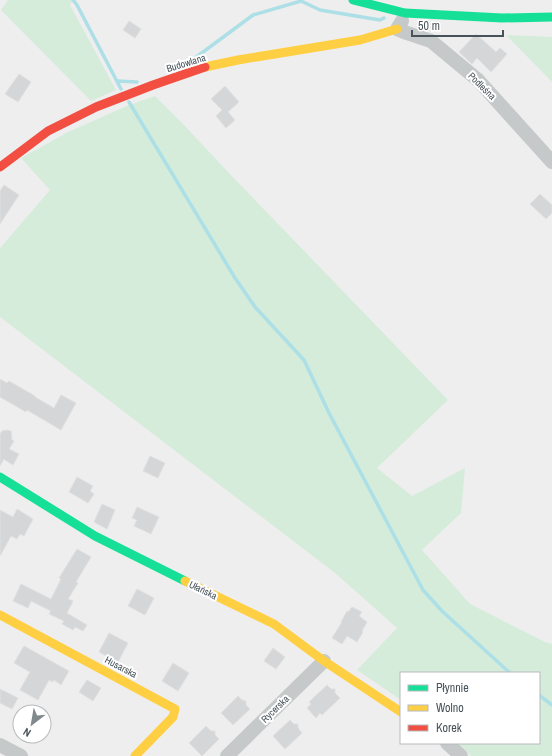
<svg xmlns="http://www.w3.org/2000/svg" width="552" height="756" font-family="'Archivo Narrow',sans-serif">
	<rect width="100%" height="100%" fill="#efeeee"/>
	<g fill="#d5ecdb">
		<polygon points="8,0 73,0 70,5 116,90 91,101 1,10"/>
		<polygon points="506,35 552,37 552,82"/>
		<polygon points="155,96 183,124 229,173 448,400 377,468 412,496 465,468 461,513 422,550 470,604 545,642 552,644 552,756 471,756 458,743 539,743 539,673 401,673 401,700 357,670 397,628 335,573 0,317 0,248 50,190 21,158 68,132 129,105"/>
	</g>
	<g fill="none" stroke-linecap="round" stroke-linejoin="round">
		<g stroke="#acdfe6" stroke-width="3.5">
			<polyline points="73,0 77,5 121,89"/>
			<polyline points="180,66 195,58 253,15 301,1 320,10 380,20 384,18"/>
			<polyline points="117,81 137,82"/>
			<polyline points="129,102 235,278 255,307 304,360 329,413 423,590 442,611 510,673"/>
			<polyline points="539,695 552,705"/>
		</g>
	</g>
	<g fill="#d5d6d7" stroke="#e0e0e1">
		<polygon points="129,21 141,29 135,38 123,30"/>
		<polygon points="476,34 496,52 500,48 507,54 491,72 477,58 472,64 459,52"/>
		<polygon points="19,74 31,82 18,102 5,94"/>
		<polygon points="225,86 239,102 228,112 235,120 226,128 216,116 222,110 211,99"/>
		<polygon points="4,185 19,195 0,224 0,191"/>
		<polygon points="540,194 552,205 552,213 546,219 530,204"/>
		<polygon points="0,379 7,383 9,381 35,396 35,397 54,408 61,395 76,403 61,430 27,410 26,412 0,397"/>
		<polygon points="7,430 11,431 12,437 11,439 14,441 9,449 19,454 13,465 5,460 4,459 0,466 0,434 2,431"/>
		<polygon points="150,456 165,463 158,478 143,471"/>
		<polygon points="77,477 93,486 90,491 94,494 88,503 69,492"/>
		<polygon points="102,504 115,510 107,529 94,522"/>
		<polygon points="137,507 159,517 151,534 134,526 137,520 132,518"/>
		<polygon points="17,509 33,519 24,536 20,534 17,539 11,536 0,556 0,510 13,517"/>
		<polygon points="77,549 91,557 76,582 78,583 68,599 73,601 67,613 87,625 83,631 75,627 73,630 62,624 64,621 49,614 51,611 31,601 28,608 13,601 21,584 51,599 61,579 59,578"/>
		<polygon points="137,589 154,598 145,615 128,606"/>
		<polygon points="352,607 362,612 359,616 367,622 362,631 363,632 357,642 347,636 342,644 332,638 342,622 341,622 347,611 348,612"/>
		<polygon points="109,633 128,643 118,662 99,652"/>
		<polygon points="24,646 69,671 61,685 54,680 53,682 49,680 38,700 20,690 30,672 14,663"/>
		<polygon points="273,648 285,657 276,669 264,661"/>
		<polygon points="173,663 189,673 178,691 162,681"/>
		<polygon points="87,680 101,688 93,701 79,692"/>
		<polygon points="327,685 331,689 335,689 335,693 340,698 322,715 320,713 316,718 307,708 311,704 309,702"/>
		<polygon points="0,689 18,698 12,709 0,703"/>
		<polygon points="238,696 242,700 246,701 246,705 250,709 233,725 221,713"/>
		<polygon points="290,720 294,724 298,724 298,728 302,733 285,749 273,736"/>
		<polygon points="206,726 211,731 215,731 215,735 219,739 202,756 189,743"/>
	</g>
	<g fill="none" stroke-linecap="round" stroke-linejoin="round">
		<g stroke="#c6c9ca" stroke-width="14">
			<polyline points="402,21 397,29 404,32 431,41 478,80 552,162"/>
			<polyline points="447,743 461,756"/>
			<polyline points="0,745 21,756"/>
			<polyline points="227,756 324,661"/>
		</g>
		<g stroke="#16e098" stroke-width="9">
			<polyline points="353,0 405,13 502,18 552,17"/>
			<polyline points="0,477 95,536 185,581"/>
		</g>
		<g stroke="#ffcf43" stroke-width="9">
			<polyline points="205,67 238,60 360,40 397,29"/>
			<polyline points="185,581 274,624 324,661 401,712"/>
			<polyline points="0,615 175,709 173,717 135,756"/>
		</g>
		<polyline stroke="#f24e42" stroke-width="9" points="0,167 48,131 96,107 153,85 205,67"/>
	</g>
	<g text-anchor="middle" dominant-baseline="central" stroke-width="4" stroke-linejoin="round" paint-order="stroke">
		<g font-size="10" fill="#475259" stroke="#fff">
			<text transform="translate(186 63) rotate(-17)">Budowlana</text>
			<text transform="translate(482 86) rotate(45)">Podleśna</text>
			<text transform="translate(203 590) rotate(26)">Ułańska</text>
			<text transform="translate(121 667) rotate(28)">Husarska</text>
			<text transform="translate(275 709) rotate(-44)">Rycerska</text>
		</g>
	</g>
	<rect x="400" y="672" width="140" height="72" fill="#ffffff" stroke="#b5babd"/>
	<rect x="408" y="685" width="20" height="6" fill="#16e098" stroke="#b5babd"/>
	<text x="436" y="692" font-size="12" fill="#475259">Płynnie</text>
	<rect x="408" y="705" width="20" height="6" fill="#ffcf43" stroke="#b5babd"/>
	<text x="436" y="712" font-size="12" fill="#475259">Wolno</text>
	<rect x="408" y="725" width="20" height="6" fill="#f24e42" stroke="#b5babd"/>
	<text x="436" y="732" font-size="12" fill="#475259">Korek</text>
	<g transform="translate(32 724) rotate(211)"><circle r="19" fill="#ffffff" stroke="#b5babd"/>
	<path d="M0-3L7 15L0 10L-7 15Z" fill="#82898d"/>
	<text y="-6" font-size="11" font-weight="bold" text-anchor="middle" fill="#475259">N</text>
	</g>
	<path d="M412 30v6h91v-6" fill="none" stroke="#475259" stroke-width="2"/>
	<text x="418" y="30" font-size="12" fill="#475259" stroke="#ffffff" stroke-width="3" paint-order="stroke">50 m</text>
</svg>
